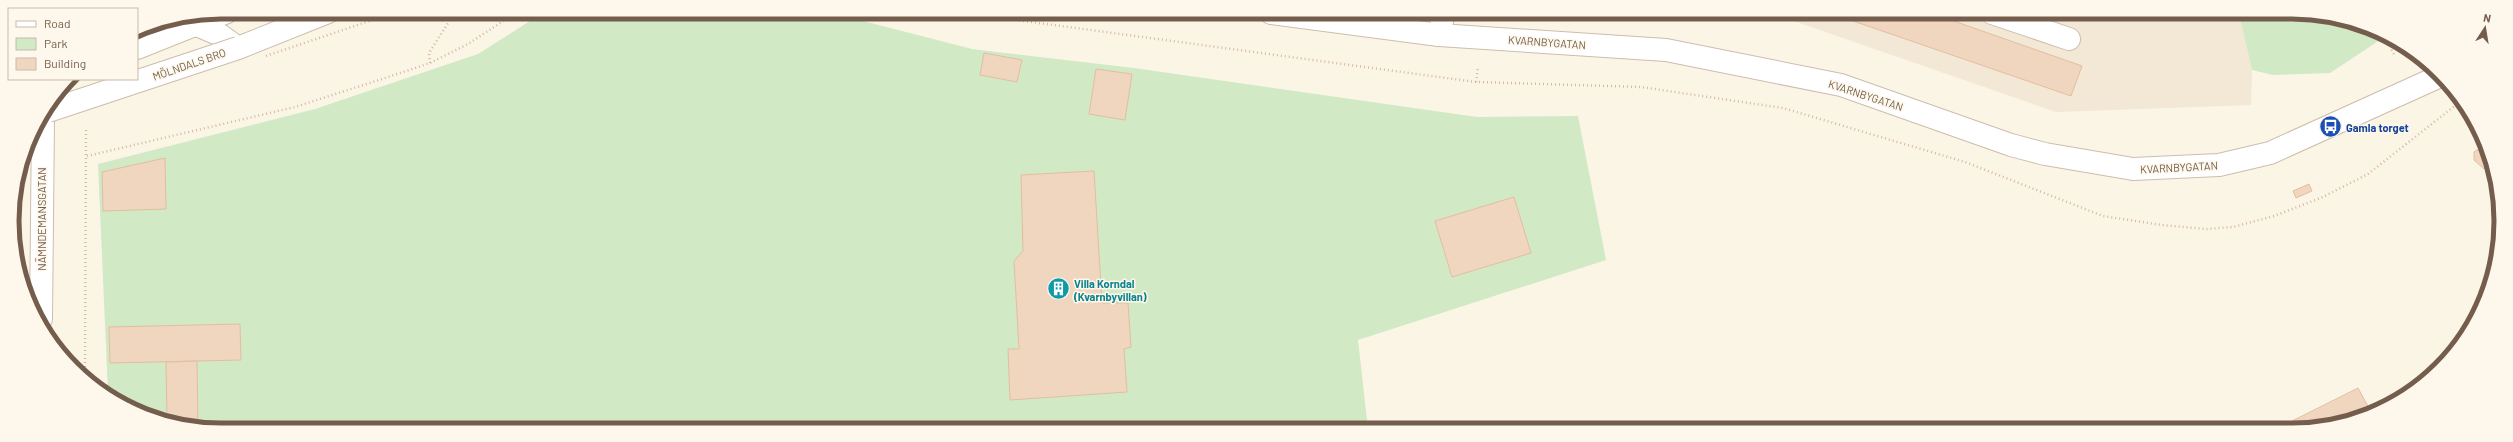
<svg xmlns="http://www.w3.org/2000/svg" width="2513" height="442" font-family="Barlow,sans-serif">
	<rect width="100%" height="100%" fill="#fbf5e6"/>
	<polygon fill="#f3e7d5" points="1771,13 2239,14 2252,70 2251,105 2056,112"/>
	<g fill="#d1e9c5">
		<polygon points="544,12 832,13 972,49 1134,68 1477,117 1578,116 1606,260 1358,340 1368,429 194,428 128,408 108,393 98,164 315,109 478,54"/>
		<polygon points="2239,14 2319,14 2386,36 2330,73 2273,75 2252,70"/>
	</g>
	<g fill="#f0d6bf" stroke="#e2bea0">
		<polygon points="1830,13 1931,13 2082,66 2071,96"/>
		<polygon points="984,53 1022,60 1017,82 980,75"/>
		<polygon points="1096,69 1132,74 1125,120 1089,114"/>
		<polygon points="2477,132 2492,162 2484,169 2474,160 2474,152 2483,146"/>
		<polygon points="165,158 166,209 103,211 102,172"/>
		<polygon points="1094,171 1102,303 1128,303 1131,347 1124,349 1127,392 1010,400 1008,349 1019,349 1014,261 1023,251 1021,175"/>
		<polygon points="2309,184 2312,191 2296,198 2293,191"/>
		<polygon points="1514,197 1531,253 1452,277 1435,221"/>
		<polygon points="240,324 241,360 110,363 109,327"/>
		<polygon points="197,361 198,428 194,428 167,420 166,362"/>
		<polygon points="2358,388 2371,412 2306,430 2274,430"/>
	</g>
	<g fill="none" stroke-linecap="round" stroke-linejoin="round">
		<defs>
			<g id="minor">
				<polyline points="1271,13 1439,35 1666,50 1841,85 2011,145 2045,154 2133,169 2219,165 2270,153 2438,77"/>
				<polyline points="1992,13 2069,39"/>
				<polyline points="183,19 220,35 238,48 328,12"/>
				<polyline points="1439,35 1444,13"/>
				<polyline points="137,48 227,12"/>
				<polyline points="41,319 43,119"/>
			</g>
		</defs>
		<use href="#minor" stroke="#cdbdad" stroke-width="24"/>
		<g stroke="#d5b9a2" stroke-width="2.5" stroke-dasharray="1 3" stroke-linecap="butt">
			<polyline points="988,13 1024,21 1476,82 1641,87 1783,108 1965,162 2103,216 2162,225 2206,229 2233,227 2274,216 2323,197 2368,174 2461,101"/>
			<polyline points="2394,54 2391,49 2400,43"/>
			<polyline points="430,63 429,53 455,12"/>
			<polyline points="1476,82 1478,67"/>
			<polyline points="87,156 295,107 379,80 430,63 468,44 517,12"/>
			<polyline points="85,375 86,130"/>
		</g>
		<use href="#minor" stroke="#fff" stroke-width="22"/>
		<defs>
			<polyline id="minor-bridge" points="48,111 238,48"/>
		</defs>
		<use href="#minor-bridge" stroke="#cdbdad" stroke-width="24" stroke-linecap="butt"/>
		<polyline stroke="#d5b9a2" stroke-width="2.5" stroke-dasharray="1 3" stroke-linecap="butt" points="266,56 396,12"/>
		<use href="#minor-bridge" stroke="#fff" stroke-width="22"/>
	</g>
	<defs>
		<symbol id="bus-disc" viewBox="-11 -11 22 22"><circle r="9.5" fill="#1a4fb4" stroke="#fef8ec"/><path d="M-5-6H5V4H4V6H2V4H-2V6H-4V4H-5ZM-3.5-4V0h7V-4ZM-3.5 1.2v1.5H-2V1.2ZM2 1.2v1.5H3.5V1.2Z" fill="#fff"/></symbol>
		<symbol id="building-disc" viewBox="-11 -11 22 22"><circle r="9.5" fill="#0f9aa8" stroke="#fef8ec"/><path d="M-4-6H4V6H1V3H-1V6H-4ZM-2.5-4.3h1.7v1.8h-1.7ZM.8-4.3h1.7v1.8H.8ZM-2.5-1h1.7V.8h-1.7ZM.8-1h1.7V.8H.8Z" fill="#fff"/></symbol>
	</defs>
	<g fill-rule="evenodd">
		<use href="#bus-disc" x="2318" y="114" width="25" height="25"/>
		<use href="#building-disc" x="1046" y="276" width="25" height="25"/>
	</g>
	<g text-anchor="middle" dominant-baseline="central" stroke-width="3" stroke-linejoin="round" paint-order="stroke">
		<g font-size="11" fill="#745d4c" stroke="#fef8ec">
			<text transform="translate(1547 42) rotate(4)">KVARNBYGATAN</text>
			<text transform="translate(189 64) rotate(-19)">MÖLNDALS BRO</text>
			<text transform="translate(1866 95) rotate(18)">KVARNBYGATAN</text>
			<text transform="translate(2179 167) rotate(-3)">KVARNBYGATAN</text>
			<text transform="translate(41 219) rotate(-90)">NÄMNDEMANSGATAN</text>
		</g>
		<g font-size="11" font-weight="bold" fill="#164399" stroke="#fef8ec" text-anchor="start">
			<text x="2346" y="127">Gamla torget</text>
		</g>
		<g font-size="11" font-weight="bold" fill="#0d838f" stroke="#fef8ec" text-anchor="start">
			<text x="1074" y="283">Villa Korndal<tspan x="1074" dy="13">(Kvarnbyvillan)</tspan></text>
		</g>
	</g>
	<path d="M0 0H2513V442H0ZM221 19H2292A202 202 0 0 1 2494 221V221A202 202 0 0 1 2292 423H221A202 202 0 0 1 19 221V221A202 202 0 0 1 221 19Z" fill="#fef8ec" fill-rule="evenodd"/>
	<path fill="none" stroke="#745d4c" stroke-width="5" d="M221 19H2292A202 202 0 0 1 2494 221V221A202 202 0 0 1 2292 423H221A202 202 0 0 1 19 221V221A202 202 0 0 1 221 19Z"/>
	<rect x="8" y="8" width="130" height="72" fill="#fef8ec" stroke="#c7baac"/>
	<rect x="16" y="21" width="20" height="6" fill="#ffffff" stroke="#c7baac"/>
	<text x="44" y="28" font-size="12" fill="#745d4c">Road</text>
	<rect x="16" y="38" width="20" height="12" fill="#d1e9c5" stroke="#c7baac"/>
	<text x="44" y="48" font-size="12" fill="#745d4c">Park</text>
	<rect x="16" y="58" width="20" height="12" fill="#f0d6bf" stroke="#c7baac"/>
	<text x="44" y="68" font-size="12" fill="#745d4c">Building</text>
	<g transform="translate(2485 28) rotate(12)" stroke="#fef8ec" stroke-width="3" paint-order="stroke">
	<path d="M0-3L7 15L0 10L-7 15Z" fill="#745d4c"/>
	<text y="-6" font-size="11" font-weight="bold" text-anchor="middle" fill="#745d4c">N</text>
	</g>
</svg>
